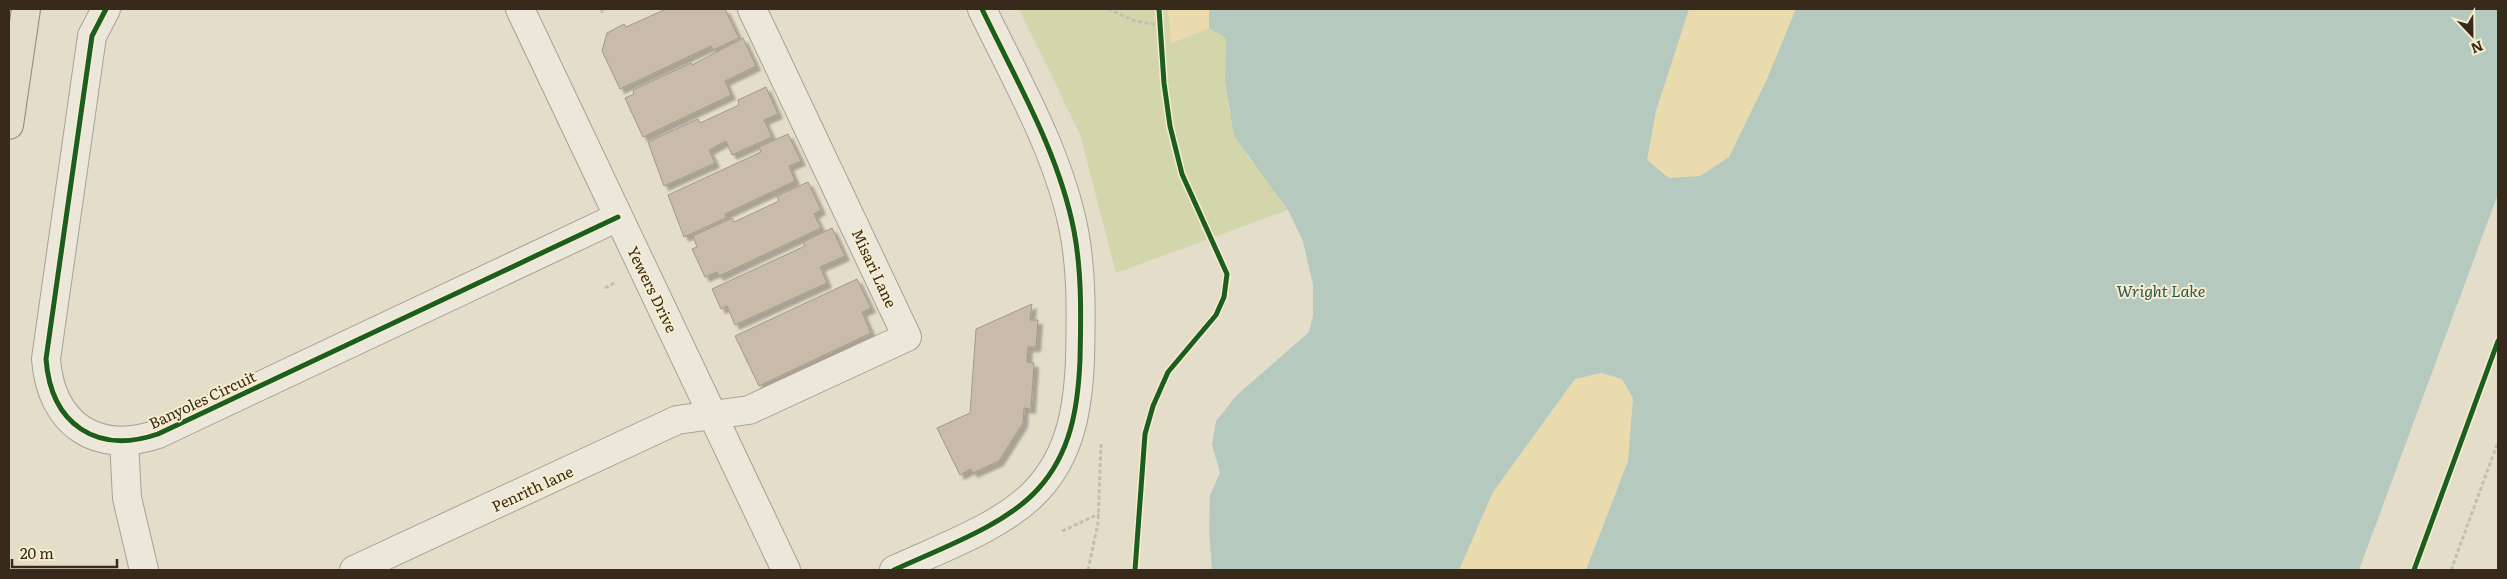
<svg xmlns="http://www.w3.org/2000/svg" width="2507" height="579" font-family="Literata,serif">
	<defs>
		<filter id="shadow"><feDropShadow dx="4.5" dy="4.5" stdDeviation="1" flood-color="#0004"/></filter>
	</defs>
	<rect width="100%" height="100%" fill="#e4ddc9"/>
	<polygon fill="#d3d5aa" points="1019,9 1168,9 1172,43 1209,28 1226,38 1225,82 1229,111 1248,157 1267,179 1288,210 1116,273 1080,134"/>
	<g fill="#eadbae">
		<polygon points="1168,9 1209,9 1209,28 1171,43"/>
		<polygon points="1689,9 1796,9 1766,81 1729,157 1700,176 1669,179 1647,160 1656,111"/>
		<polygon points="1601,373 1622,379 1633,398 1628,461 1586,570 1459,570 1493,492 1575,379"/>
	</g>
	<polygon fill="#b5c9be" points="1209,9 1689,9 1656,111 1647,160 1669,178 1700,176 1729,157 1766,81 1796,9 2498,9 2498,194 2359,570 1586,570 1628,461 1633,398 1622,379 1601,373 1575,379 1493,492 1459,570 1212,570 1209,530 1210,495 1220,473 1212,445 1216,421 1237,395 1309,332 1313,315 1313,285 1303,241 1288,210 1234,136 1225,82 1226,38 1209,28"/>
	<g fill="#c8bbaa" stroke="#a49889" filter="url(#shadow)">
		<polygon points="666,9 725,9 739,38 713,50 711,46 620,89 602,51 607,33 624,24 626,27"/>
		<polygon points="743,38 756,66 725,81 731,95 643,137 625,98 634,94 633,90 691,63 692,65"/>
		<polygon points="766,87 778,114 764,120 772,137 732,155 726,141 709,150 715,163 664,186 648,142 698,119 700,123 739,105 738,100"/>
		<polygon points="788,134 801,161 789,166 795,181 725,214 726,218 684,237 668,195 761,152 759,147"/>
		<polygon points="808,182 821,210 814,214 821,228 719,276 717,272 705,277 692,249 697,247 693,236 732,218 734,222 779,201 777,196"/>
		<polygon points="832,228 845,256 820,267 827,283 735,325 727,306 721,309 712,289 805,246 803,242"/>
		<polygon points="857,279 871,308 862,312 871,333 759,386 735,336"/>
		<polygon points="1032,304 1030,320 1038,320 1036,347 1028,347 1027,362 1034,363 1031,409 1024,408 1023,423 999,461 973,473 971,469 960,475 937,428 970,413 976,329"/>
	</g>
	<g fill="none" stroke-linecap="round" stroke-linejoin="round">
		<defs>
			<g id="minor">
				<path d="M106,9l-14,27 -46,323c5,65 50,96 112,75l460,-217"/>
				<polyline points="520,9 786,570"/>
				<polyline points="124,442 127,498 144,570"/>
				<polyline points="354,570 677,420 749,410 907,337 752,9"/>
				<path d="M894,570c45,-21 111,-44 144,-81 33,-36 40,-82 42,-129 1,-43 2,-87 -6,-129 -15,-78 -58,-151 -92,-222"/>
			</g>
			<polyline id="major" points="9,125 26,9"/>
		</defs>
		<use href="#minor" stroke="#a9a193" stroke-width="30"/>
		<use href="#major" stroke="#8e8779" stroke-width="30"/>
		<g stroke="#c4beb2" stroke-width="3" stroke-dasharray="4 2.5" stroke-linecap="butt">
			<polyline points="601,9 603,13"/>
			<polyline points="1108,9 1135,21 1160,25"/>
			<polyline points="605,288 616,282"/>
			<polyline points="1062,531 1099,514"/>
			<polyline points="1088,570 1098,523 1101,444"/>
			<polyline points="1135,570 1145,434 1153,406 1168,372 1216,315 1224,297 1227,274 1182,174 1170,126 1164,83 1159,9"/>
			<polyline points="2414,570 2498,341"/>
			<polyline points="2451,570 2498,442"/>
		</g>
		<use href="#minor" stroke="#ece7db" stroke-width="28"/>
		<use href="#major" stroke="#e4ddcc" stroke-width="28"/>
		<defs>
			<g id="cycleway">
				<path d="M106,9l-14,27 -46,323c5,65 50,96 112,75l460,-217"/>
				<path d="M894,570c45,-21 111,-44 144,-81 33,-36 40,-82 42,-129 1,-43 2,-87 -6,-129 -15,-78 -58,-151 -92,-222"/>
				<polyline points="1135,570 1145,434 1153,406 1168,372 1216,315 1224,297 1227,274 1182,174 1170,126 1164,83 1159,9"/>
				<polyline points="2414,570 2498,341"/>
			</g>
		</defs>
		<use href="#cycleway" stroke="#f7eccd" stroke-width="8"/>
		<use href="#cycleway" stroke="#1b5e20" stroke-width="5"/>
	</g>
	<g text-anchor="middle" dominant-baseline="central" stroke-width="4" stroke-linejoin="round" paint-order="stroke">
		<g font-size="15" fill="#372a1b" stroke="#f7eccd">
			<text transform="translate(875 268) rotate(65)">Misari Lane</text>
			<text transform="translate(653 289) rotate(64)">Yewers Drive</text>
			<text transform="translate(202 399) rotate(-25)">Banyoles Circuit</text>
			<text transform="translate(532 488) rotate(-25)">Penrith lane</text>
		</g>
		<g font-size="16" font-style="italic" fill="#295856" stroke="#f7eccd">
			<text x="2161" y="290">Wright Lake</text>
		</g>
	</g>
	<rect width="2507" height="579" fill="none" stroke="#372a1b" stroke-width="20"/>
	<g transform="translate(2472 35) rotate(158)" stroke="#f7eccd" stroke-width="4" paint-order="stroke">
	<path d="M0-4L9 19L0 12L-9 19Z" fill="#372a1b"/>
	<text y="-8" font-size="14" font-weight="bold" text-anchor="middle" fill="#372a1b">N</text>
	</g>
	<path d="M12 559v8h105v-8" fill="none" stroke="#372a1b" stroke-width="2.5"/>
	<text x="20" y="559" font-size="15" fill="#372a1b" stroke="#f7eccd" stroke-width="4" paint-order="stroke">20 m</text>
</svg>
